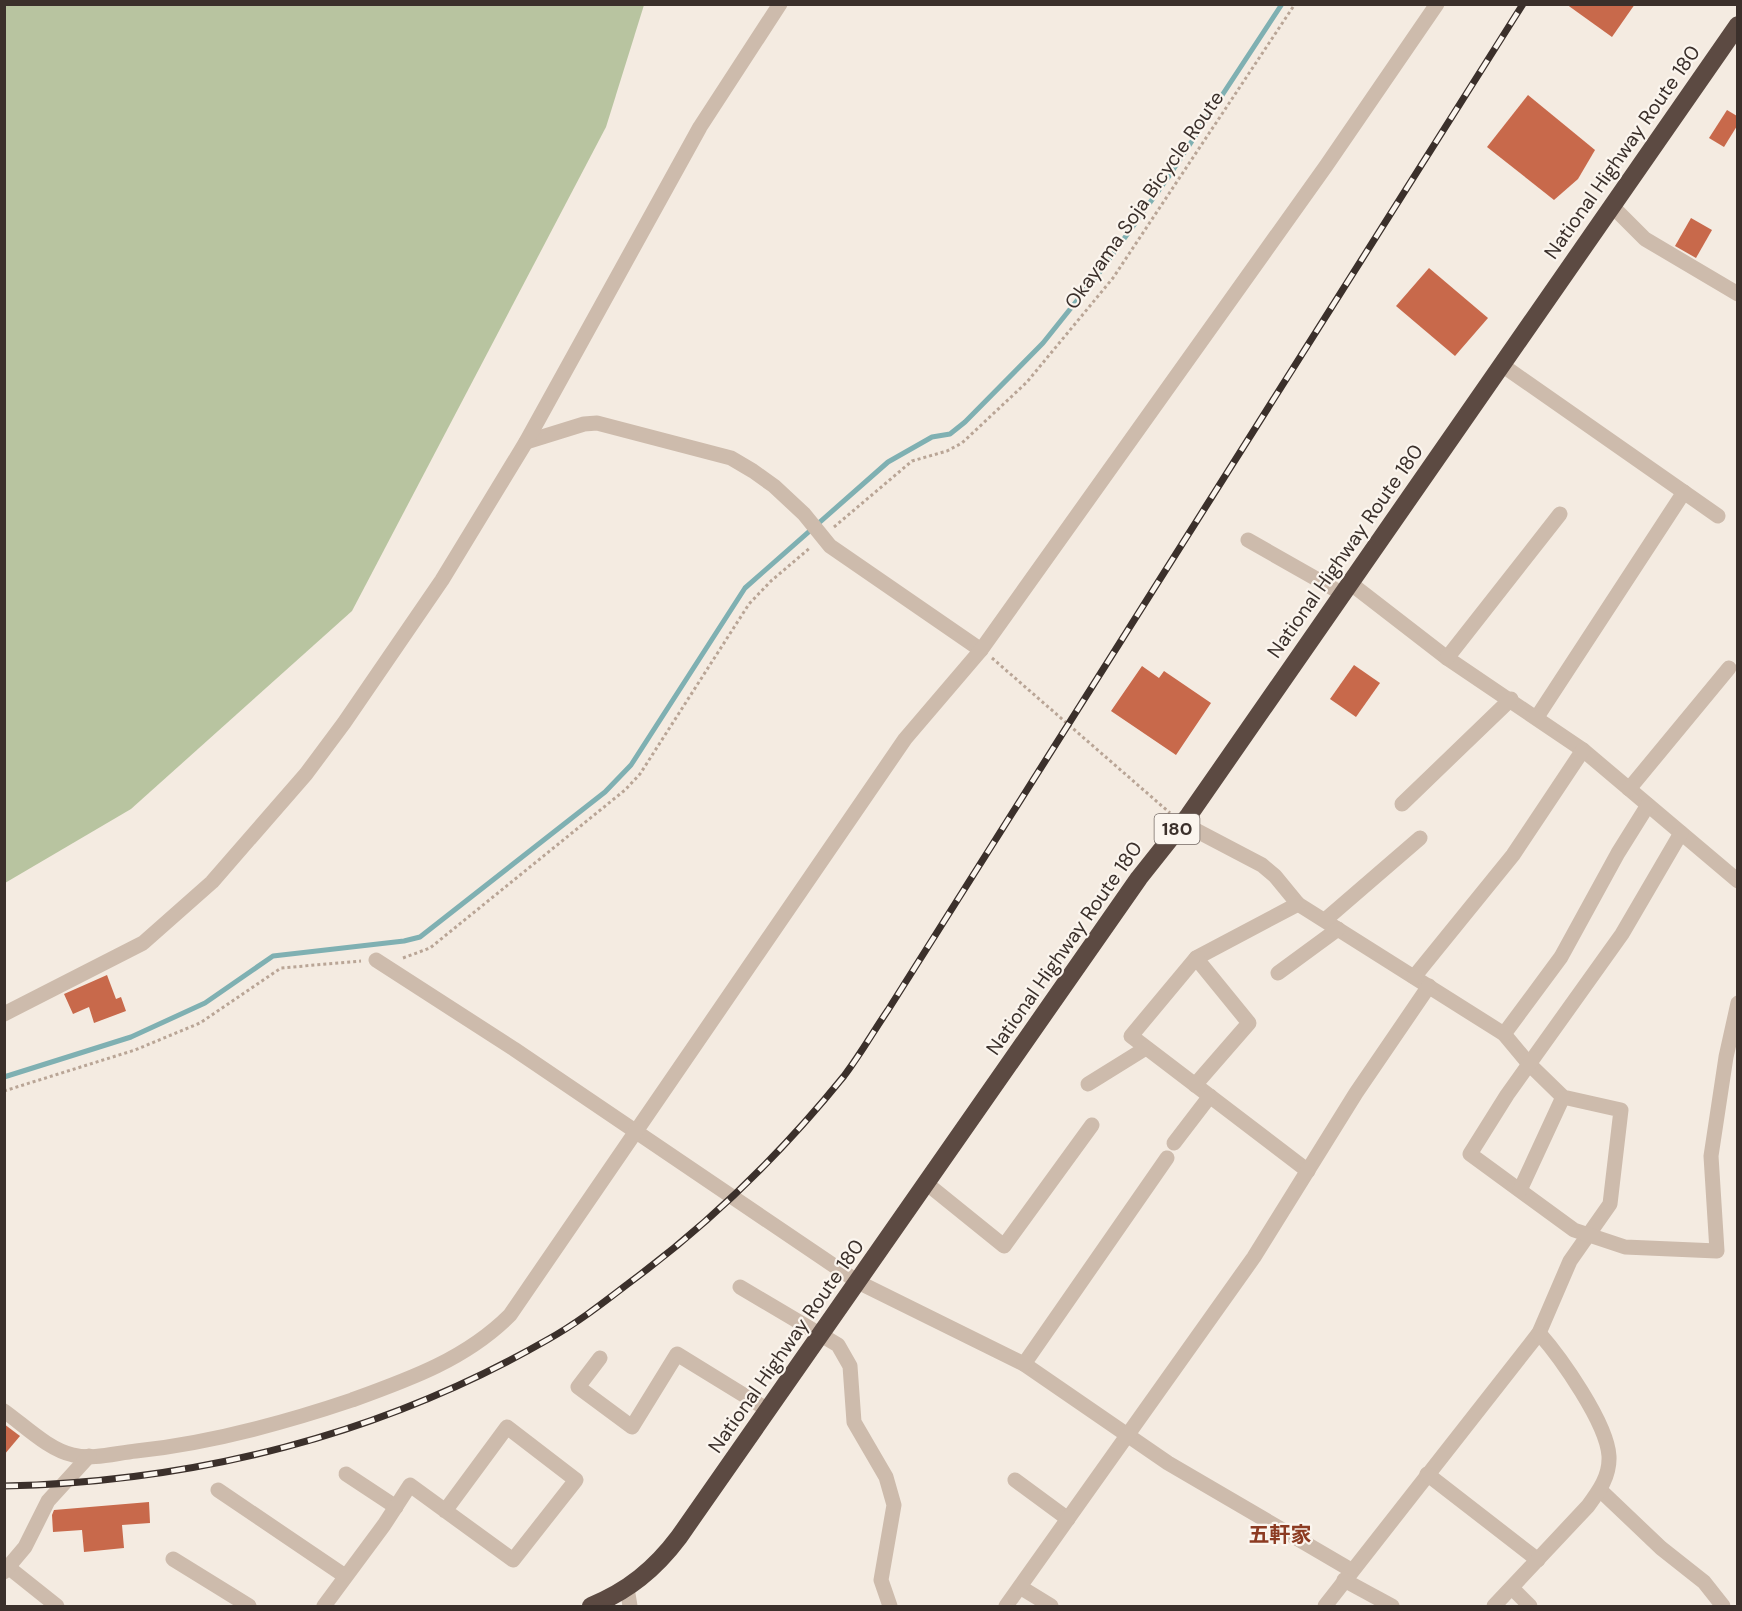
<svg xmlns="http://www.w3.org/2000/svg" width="1742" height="1611" font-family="'DM Sans','Noto Sans JP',sans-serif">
	<rect width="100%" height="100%" fill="#f4ebe1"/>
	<polygon fill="#b8c4a0" points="4,5 644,5 606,127 352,611 131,809 5,883"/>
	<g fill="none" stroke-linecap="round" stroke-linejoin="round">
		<polyline stroke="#7fb0b2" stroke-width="5" points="4,1077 131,1037 205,1003 273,956 404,941 420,937 605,792 631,765 745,588 888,462 932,437 950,434 965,422 1043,343 1103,268 1169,176 1282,4"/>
	</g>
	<g fill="#c8694b">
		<polygon points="1566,4 1635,4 1612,37"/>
		<polygon points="1528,95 1595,150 1578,179 1554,200 1487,147"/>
		<polygon points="1727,110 1737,116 1737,126 1724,147 1709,138"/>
		<polygon points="1691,218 1712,230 1696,258 1675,246"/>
		<polygon points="1429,268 1488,318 1455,356 1396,306"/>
		<polygon points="1354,665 1380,683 1356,717 1330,699"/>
		<polygon points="1142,666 1159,678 1164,671 1211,703 1176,755 1111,711"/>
		<polygon points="107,975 116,999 121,997 126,1011 94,1023 89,1007 73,1014 64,994"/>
		<polygon points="4,1424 20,1436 4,1455"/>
		<polygon points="149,1502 150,1523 122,1525 124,1548 84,1552 82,1530 53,1532 52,1515 54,1510"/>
	</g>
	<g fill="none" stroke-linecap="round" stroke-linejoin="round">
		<g stroke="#b9a596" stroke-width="3" stroke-dasharray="3 3" stroke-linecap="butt">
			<polyline points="834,527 912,461 947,451 962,443 1027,382 1113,278 1295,4"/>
			<polyline points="992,658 1170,813"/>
			<polyline points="403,958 430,948 625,790 640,774 749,604 771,581 811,547"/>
			<polyline points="4,1091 135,1050 200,1023 281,968 361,961"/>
		</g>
		<g stroke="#cdbbac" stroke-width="15">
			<polyline points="1612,206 1645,239 1738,294"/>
			<polyline points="1502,365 1718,516"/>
			<polyline points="526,442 584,424 597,423 731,458 753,471 774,486 804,514 830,546 981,650"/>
			<polyline points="1248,540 1343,594"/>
			<polyline points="1350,583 1447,658 1583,750 1738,881"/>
			<polyline points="1447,658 1560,514"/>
			<polyline points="1537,717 1684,492"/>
			<polyline points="1629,789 1729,668"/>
			<polyline points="1402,804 1511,699"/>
			<polyline points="1182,823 1262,865 1275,876 1298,904 1504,1034 1529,1064 1563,1097 1621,1110 1610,1204 1570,1261 1539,1333 1325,1606"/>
			<polyline points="1681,833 1622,934 1507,1095 1470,1154 1574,1230 1625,1247 1717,1251 1711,1156 1726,1057 1738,1003"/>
			<polyline points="1298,904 1196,958 1131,1036 1308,1171"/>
			<polyline points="1325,920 1420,838"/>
			<polyline points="376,960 514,1049 858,1282 1024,1364 1168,1463 1351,1570"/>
			<polyline points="1278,973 1338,929"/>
			<polyline points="1414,977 1513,855 1583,750"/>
			<polyline points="4,1014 143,943 212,882 306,774 344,723 442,580 526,442 700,127 780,4"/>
			<polyline points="1504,1034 1561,957 1618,853 1648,805"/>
			<polyline points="1088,1084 1146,1048"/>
			<polyline points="1195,1085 1249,1023 1196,958"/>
			<polyline points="1174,1143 1210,1096"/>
			<polyline points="926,1183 1004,1246 1092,1125"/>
			<polyline points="1520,1190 1563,1097"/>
			<polyline points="740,1287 838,1345 850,1366 854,1422 886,1477 894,1505 881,1580 890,1606"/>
			<polyline points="600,1358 578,1387 632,1427 677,1354 768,1410"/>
			<polyline points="1024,1364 1167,1158"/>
			<path d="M4,1411c21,15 45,39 69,44 20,5 43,-2 63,-4 75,-8 145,-27 216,-51 58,-21 114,-41 158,-85l395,-576 76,-89 345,-484 111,-162"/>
			<polyline points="346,1474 396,1507"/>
			<polyline points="1427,1474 1538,1560"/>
			<polyline points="1015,1480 1068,1519"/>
			<polyline points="218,1490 345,1576"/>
			<polyline points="1600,1490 1661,1548 1704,1582 1723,1606"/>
			<polyline points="173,1559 249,1606"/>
			<polyline points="8,1567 57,1606"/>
			<polyline points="4,1572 25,1547 48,1501 89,1456"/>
			<polyline points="1344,1580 1392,1606"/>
			<polyline points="1020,1587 1051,1606"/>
			<polyline points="627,1588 630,1606"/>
			<polyline points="1512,1588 1530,1606"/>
			<polyline points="324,1606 384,1525 410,1485 513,1560 576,1480 507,1427 445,1511"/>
			<polyline points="1006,1606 1254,1257 1356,1093 1429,986"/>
			<path d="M1494,1606l94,-100c11,-15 22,-30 21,-50 -2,-33 -48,-98 -70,-123"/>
		</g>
		<path stroke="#5c4a42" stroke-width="18" d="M591,1606c37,-15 64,-37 88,-69l460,-659 50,-63 549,-790"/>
		<defs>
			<path id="rail" d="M4,1486c191,-4 377,-51 543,-146 29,-16 56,-37 82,-57 81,-60 152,-129 215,-207 16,-21 29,-44 44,-66l635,-1006"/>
		</defs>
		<use href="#rail" stroke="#3b302b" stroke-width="7"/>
		<use href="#rail" stroke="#fbf5ee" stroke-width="4.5" stroke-dasharray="14" stroke-linecap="butt"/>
	</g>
	<g text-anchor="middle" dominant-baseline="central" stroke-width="4.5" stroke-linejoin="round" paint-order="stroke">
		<rect fill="#fbf5ee" stroke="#756b66" stroke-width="1.5" x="1154.5" y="814" width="45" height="30" rx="4.5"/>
		<g font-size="18" font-weight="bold" fill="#3b302b">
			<text x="1177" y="829">180</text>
		</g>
		<g font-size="20" fill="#3b302b" stroke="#fbf5ee">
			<text transform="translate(1622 152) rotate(-55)">National Highway Route 180</text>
			<text transform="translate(1144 200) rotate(-55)">Okayama Soja Bicycle Route</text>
			<text transform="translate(1345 551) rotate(-55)">National Highway Route 180</text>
			<text transform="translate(1064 948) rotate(-55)">National Highway Route 180</text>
			<text transform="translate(786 1346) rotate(-55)">National Highway Route 180</text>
		</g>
		<g font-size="21" font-weight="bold" fill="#8c3b22" stroke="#fbf5ee">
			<text x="1280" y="1535">五軒家</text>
		</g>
	</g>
	<rect width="1742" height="1611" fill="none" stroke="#3b302b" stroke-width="12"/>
</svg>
